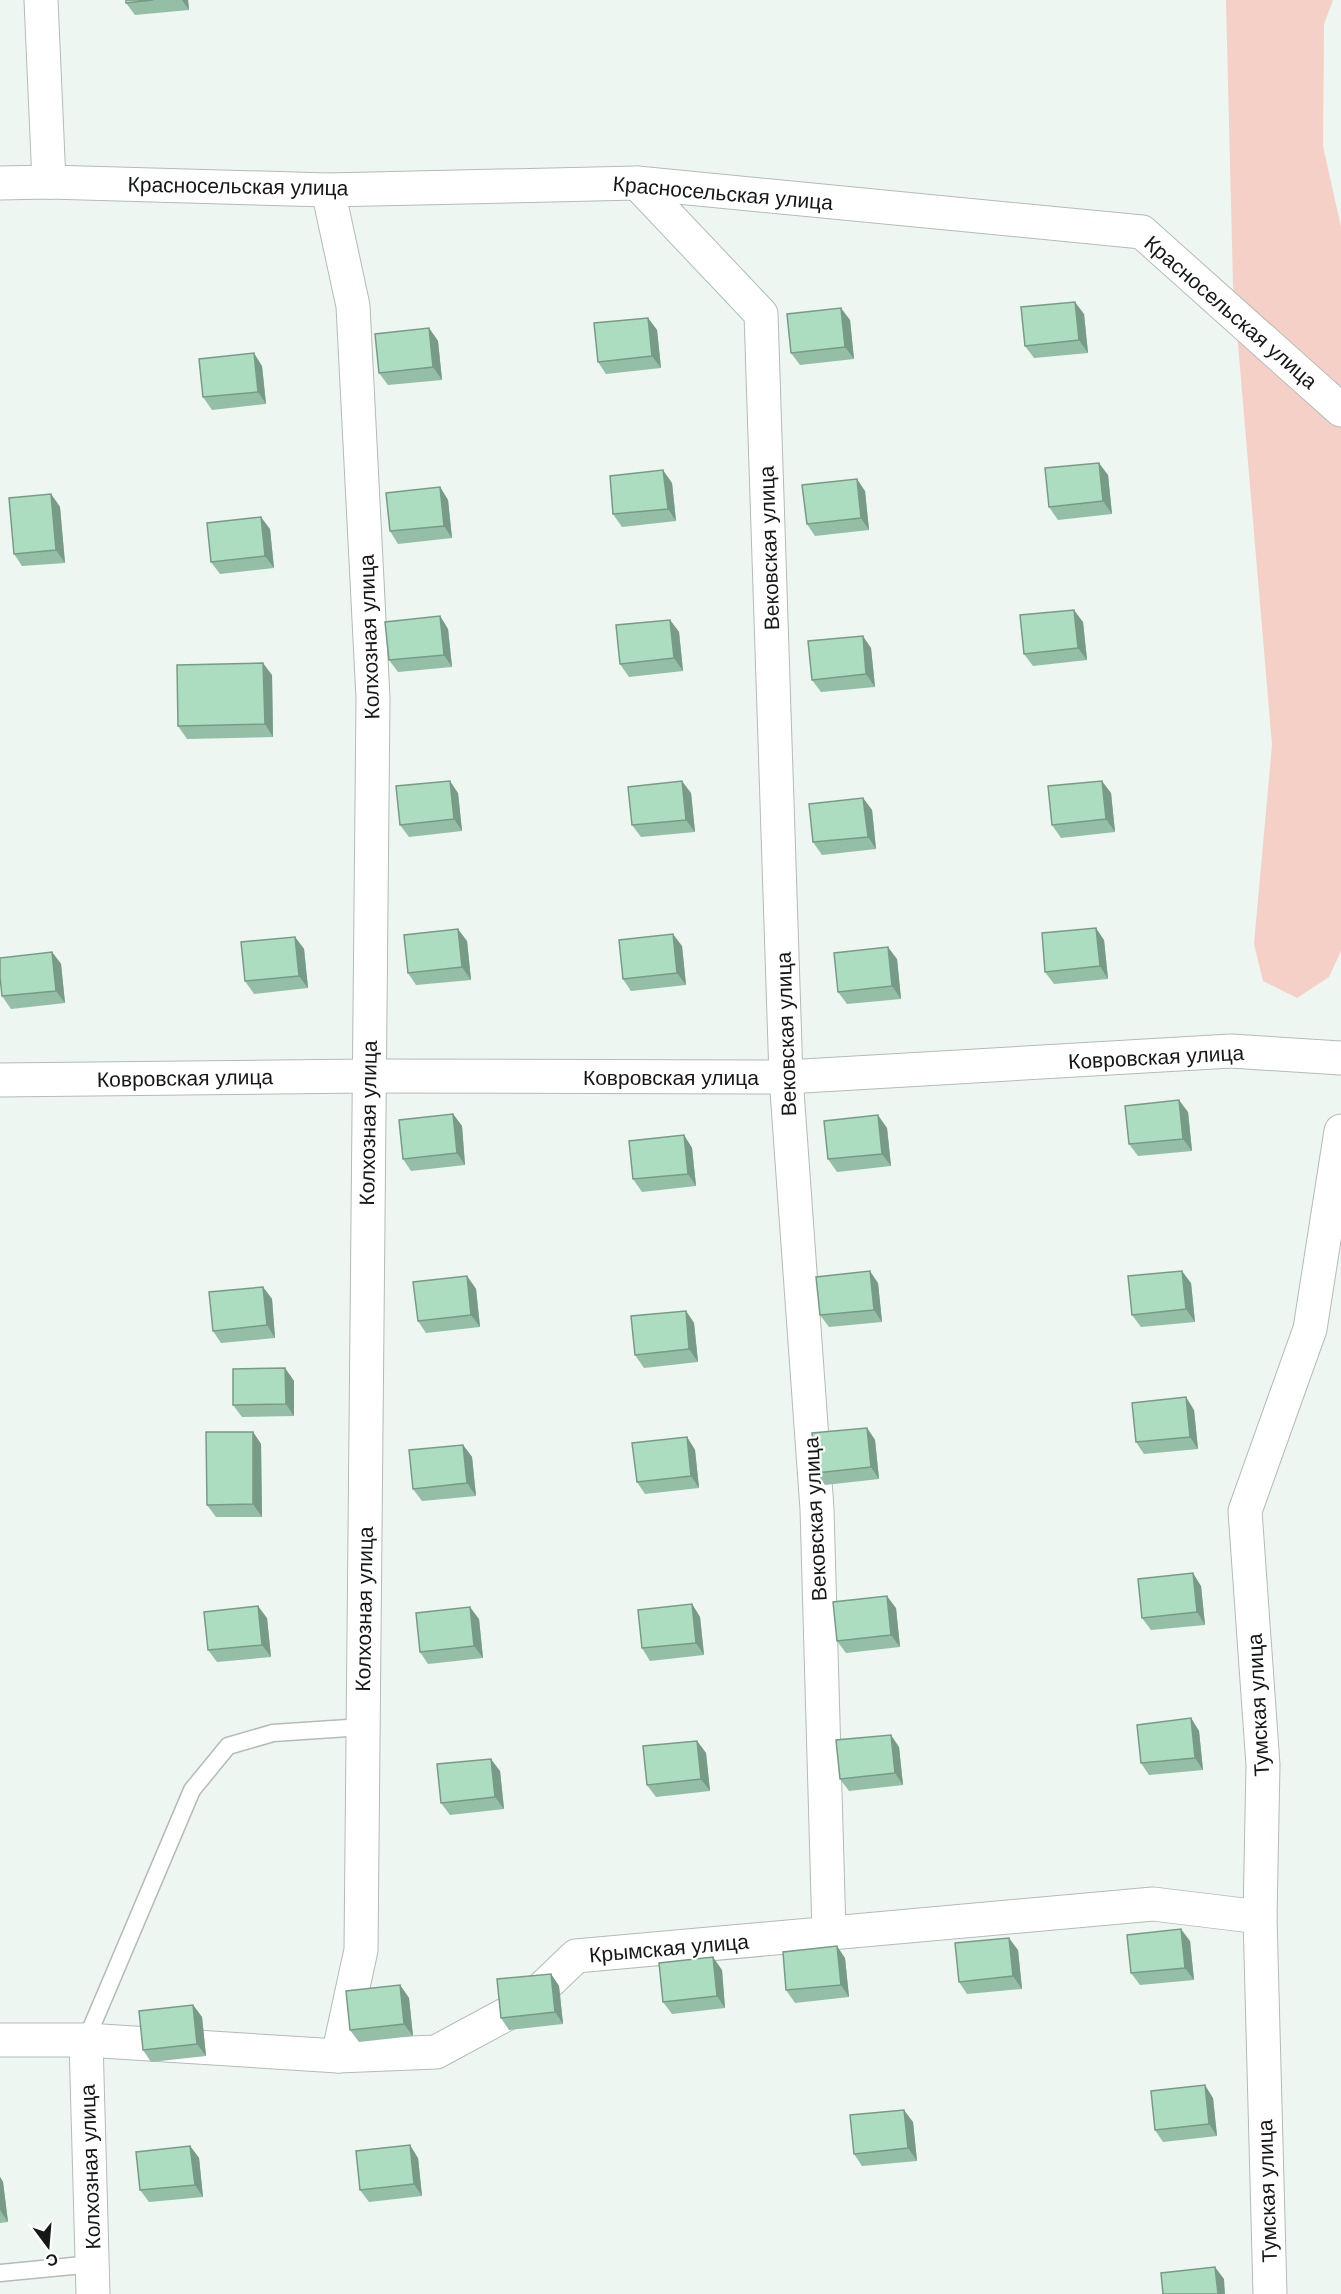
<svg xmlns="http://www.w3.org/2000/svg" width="1341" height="2294" font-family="Arial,sans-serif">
	<rect width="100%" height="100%" fill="#edf6f0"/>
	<polygon fill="#f5d0c6" points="1226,0 1333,0 1324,24 1323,146 1341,227 1341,951 1329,977 1297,998 1263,981 1254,944 1272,745 1233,285"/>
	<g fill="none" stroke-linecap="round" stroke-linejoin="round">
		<defs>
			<g id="service">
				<polyline points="86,2040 192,1790 228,1746 273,1733 363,1727"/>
				<polyline points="0,2273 93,2264"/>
			</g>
			<g id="minor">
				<polyline points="41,0 49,182"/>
				<polyline points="0,183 49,182 328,190 637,183 1142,232 1341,410"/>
				<polyline points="637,183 761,314 786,1077 817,1509 829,1933"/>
				<polyline points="328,190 353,306 373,698 361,1950 338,2056"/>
				<polyline points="0,1080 368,1076 786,1077 1231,1051 1341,1058"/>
				<polyline points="0,2040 86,2040 338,2056 436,2052 527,2003 576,1956 1153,1904 1260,1917"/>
				<polyline points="86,2040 93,2294"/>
				<polyline points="1270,2294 1260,1917 1263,1765 1245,1511 1310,1329 1341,1131"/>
			</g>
		</defs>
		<use href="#service" stroke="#b3bcb6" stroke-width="19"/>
		<use href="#minor" stroke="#b3bcb6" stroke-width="35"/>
		<use href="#service" stroke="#fff" stroke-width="16"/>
		<use href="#minor" stroke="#fff" stroke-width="33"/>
	</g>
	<g fill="#94bea6">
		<polygon points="126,0 188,0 189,10 135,15 126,3"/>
		<polygon points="1084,314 1088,353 1034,358 1025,346"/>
		<polygon points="648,318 657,330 661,368 606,374 598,362"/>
		<polygon points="850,320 854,359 800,365 791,353"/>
		<polygon points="429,328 438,341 442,380 388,385 379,373"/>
		<polygon points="262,366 266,404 212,410 203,397"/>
		<polygon points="1108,475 1112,514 1058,520 1049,507"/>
		<polygon points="672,483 676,521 622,527 613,514"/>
		<polygon points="440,487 448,500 452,538 398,544 390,531"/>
		<polygon points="865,491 869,530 815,536 807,524"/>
		<polygon points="51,494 60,507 65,563 22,566 14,554"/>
		<polygon points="270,529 274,568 220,574 211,562"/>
		<polygon points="440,616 448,629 452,667 398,672 389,660"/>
		<polygon points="670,620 679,632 683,671 629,677 620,664"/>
		<polygon points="1083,622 1087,660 1033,666 1024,654"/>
		<polygon points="871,648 875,687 821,692 812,680"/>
		<polygon points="272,675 273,737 187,739 178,726"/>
		<polygon points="458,793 462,831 409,837 400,825"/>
		<polygon points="691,793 695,832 641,837 632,825"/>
		<polygon points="1111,793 1115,832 1061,838 1052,825"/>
		<polygon points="863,798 872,810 876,849 822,855 813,842"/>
		<polygon points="295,937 304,949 308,988 254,994 245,981"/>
		<polygon points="1104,940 1108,979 1054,984 1045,972"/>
		<polygon points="467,941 471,980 416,985 408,973"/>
		<polygon points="682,946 686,985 631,991 623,979"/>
		<polygon points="52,952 61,964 65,1003 11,1009 2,996"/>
		<polygon points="897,959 901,999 847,1004 838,992"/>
		<polygon points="1188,1112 1192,1151 1138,1156 1129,1144"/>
		<polygon points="453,1114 462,1126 465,1165 411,1171 403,1159"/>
		<polygon points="887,1128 891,1166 837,1172 828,1159"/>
		<polygon points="684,1135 692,1148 696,1186 642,1192 633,1179"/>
		<polygon points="467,1276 476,1289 480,1327 426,1333 418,1321"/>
		<polygon points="878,1283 882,1322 829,1327 820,1315"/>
		<polygon points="1191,1283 1195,1322 1141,1327 1132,1315"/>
		<polygon points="263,1287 272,1299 275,1338 221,1343 213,1331"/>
		<polygon points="686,1311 694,1323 698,1362 644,1368 635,1355"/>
		<polygon points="285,1368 294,1381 294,1416 242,1417 233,1405"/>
		<polygon points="1194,1410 1198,1449 1144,1454 1136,1442"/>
		<polygon points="867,1428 875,1440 879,1479 825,1485 816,1473"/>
		<polygon points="253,1432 261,1444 262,1517 216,1517 207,1505"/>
		<polygon points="687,1437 695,1450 699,1488 645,1494 637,1482"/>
		<polygon points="463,1445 472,1457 476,1496 422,1501 413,1489"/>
		<polygon points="1201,1586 1205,1625 1151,1630 1142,1618"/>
		<polygon points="692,1604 700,1617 704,1655 650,1661 642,1648"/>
		<polygon points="896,1608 900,1647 846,1653 837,1641"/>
		<polygon points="267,1618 271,1657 217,1662 208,1650"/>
		<polygon points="479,1619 483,1658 428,1664 420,1652"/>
		<polygon points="1191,1718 1199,1731 1203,1770 1149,1775 1141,1763"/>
		<polygon points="697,1741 706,1753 710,1791 656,1797 647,1785"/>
		<polygon points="899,1747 903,1785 849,1791 840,1779"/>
		<polygon points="500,1771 504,1809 450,1815 441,1803"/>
		<polygon points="1190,1941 1194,1980 1140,1985 1131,1973"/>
		<polygon points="1018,1950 1022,1989 967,1994 959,1982"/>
		<polygon points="845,1958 849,1997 795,2003 786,1990"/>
		<polygon points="722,1970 725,2008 672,2014 663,2002"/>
		<polygon points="551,1974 559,1986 563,2024 509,2030 501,2018"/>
		<polygon points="400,1985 409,1998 413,2036 359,2042 350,2030"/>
		<polygon points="193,2005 202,2017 206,2056 151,2062 143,2050"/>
		<polygon points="1213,2098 1217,2136 1163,2142 1155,2130"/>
		<polygon points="913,2122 917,2161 862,2166 854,2154"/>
		<polygon points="190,2146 199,2158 203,2197 149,2202 140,2190"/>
		<polygon points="418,2158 422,2196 369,2202 360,2190"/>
		<polygon points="0,2177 3,2182 8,2222 0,2223"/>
	</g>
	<g fill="#789b87">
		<polygon points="182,0 188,0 189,10"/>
		<polygon points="1075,302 1084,314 1088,353 1079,340"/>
		<polygon points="841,308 850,320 854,359 845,347"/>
		<polygon points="648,318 657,330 661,368 652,356"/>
		<polygon points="429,328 438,341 442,380 433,367"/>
		<polygon points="254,353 262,366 266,404 258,392"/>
		<polygon points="1099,463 1108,475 1112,514 1103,501"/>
		<polygon points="663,470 672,483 676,521 668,509"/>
		<polygon points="857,479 865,491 869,530 861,518"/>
		<polygon points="440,487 448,500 452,538 444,526"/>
		<polygon points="51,494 60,507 65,563 56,550"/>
		<polygon points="261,517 270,529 274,568 265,556"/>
		<polygon points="1074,610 1083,622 1087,660 1078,648"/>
		<polygon points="440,616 448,629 452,667 444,655"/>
		<polygon points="670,620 679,632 683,671 674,658"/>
		<polygon points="863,636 871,648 875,687 866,674"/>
		<polygon points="263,663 272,675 273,737 265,724"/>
		<polygon points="450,781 458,793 462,831 454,819"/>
		<polygon points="682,781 691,793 695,832 686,820"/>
		<polygon points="1102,781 1111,793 1115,832 1106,819"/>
		<polygon points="863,798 872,810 876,849 868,837"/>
		<polygon points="1096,928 1104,940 1108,979 1100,966"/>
		<polygon points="458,929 467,941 471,980 462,967"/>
		<polygon points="673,934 682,946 686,985 677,973"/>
		<polygon points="295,937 304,949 308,988 299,976"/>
		<polygon points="888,947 897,959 901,999 892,986"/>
		<polygon points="52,952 61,964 65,1003 56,991"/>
		<polygon points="1179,1100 1188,1112 1192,1151 1183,1139"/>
		<polygon points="453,1114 462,1126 465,1165 457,1153"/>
		<polygon points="878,1115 887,1128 891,1166 882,1154"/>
		<polygon points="684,1135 692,1148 696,1186 688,1174"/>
		<polygon points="870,1271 878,1283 882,1322 874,1310"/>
		<polygon points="1182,1271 1191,1283 1195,1322 1186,1309"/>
		<polygon points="467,1276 476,1289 480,1327 471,1315"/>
		<polygon points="263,1287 272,1299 275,1338 267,1325"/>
		<polygon points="686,1311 694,1323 698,1362 689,1349"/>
		<polygon points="285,1368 294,1381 294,1416 286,1404"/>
		<polygon points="1186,1397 1194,1410 1198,1449 1190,1437"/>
		<polygon points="867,1428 875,1440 879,1479 871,1467"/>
		<polygon points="253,1432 261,1444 262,1517 253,1504"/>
		<polygon points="687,1437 695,1450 699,1488 691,1476"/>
		<polygon points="463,1445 472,1457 476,1496 467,1483"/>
		<polygon points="1193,1573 1201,1586 1205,1625 1197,1612"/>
		<polygon points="887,1596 896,1608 900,1647 891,1635"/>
		<polygon points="692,1604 700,1617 704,1655 696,1643"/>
		<polygon points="258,1606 267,1618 271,1657 262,1645"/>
		<polygon points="470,1607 479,1619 483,1658 474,1646"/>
		<polygon points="1191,1718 1199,1731 1203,1770 1195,1758"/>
		<polygon points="891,1735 899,1747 903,1785 895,1773"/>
		<polygon points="697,1741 706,1753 710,1791 701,1779"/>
		<polygon points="491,1759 500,1771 504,1809 495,1797"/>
		<polygon points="1181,1929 1190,1941 1194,1980 1185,1968"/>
		<polygon points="1009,1938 1018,1950 1022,1989 1013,1976"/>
		<polygon points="837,1946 845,1958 849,1997 841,1985"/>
		<polygon points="713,1957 722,1970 725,2008 717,1996"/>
		<polygon points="551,1974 559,1986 563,2024 555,2012"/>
		<polygon points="400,1985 409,1998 413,2036 404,2024"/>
		<polygon points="193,2005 202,2017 206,2056 197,2044"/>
		<polygon points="1205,2085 1213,2098 1217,2136 1209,2124"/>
		<polygon points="904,2110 913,2122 917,2161 908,2148"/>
		<polygon points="410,2145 418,2158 422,2196 414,2184"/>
		<polygon points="190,2146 199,2158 203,2197 195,2185"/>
		<polygon points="0,2177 3,2182 8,2222 0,2210"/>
		<polygon points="1215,2267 1224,2279 1225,2294 1218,2294"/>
	</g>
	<g fill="#acddc1" stroke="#789b87" stroke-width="1.5">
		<polygon points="126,0 153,0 126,3"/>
		<polygon points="1075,302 1079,340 1025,346 1021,307"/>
		<polygon points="841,308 845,347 791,353 787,314"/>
		<polygon points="648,318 652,356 598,362 594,323"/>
		<polygon points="429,328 433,367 379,373 375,334"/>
		<polygon points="254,353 258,392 203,397 199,359"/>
		<polygon points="1099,463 1103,501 1049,507 1045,468"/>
		<polygon points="663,470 668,509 613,514 610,476"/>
		<polygon points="857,479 861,518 807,524 802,485"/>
		<polygon points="440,487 444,526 390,531 386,493"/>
		<polygon points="51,494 56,550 14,554 9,498"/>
		<polygon points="261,517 265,556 211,562 207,523"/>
		<polygon points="1074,610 1078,648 1024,654 1020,615"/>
		<polygon points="440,616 444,655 389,660 385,622"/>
		<polygon points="670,620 674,658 620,664 616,625"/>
		<polygon points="863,636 866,674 812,680 808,641"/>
		<polygon points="263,663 265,724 178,726 177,665"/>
		<polygon points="450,781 454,819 400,825 396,786"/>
		<polygon points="682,781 686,820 632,825 628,787"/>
		<polygon points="1102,781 1106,819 1052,825 1048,786"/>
		<polygon points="863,798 868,837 813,842 809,804"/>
		<polygon points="1096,928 1100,966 1045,972 1042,933"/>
		<polygon points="458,929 462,967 408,973 404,935"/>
		<polygon points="673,934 677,973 623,979 619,940"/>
		<polygon points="295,937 299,976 245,981 241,942"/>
		<polygon points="888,947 892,986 838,992 834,953"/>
		<polygon points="52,952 56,991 2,996 0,977 0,958"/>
		<polygon points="1179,1100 1183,1139 1129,1144 1125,1106"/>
		<polygon points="453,1114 457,1153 403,1159 399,1120"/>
		<polygon points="878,1115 882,1154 828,1159 824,1121"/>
		<polygon points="684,1135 688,1174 633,1179 629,1141"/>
		<polygon points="870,1271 874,1310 820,1315 816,1277"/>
		<polygon points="1182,1271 1186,1309 1132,1315 1128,1276"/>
		<polygon points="467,1276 471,1315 418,1321 413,1282"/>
		<polygon points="263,1287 267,1325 213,1331 209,1292"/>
		<polygon points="686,1311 689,1349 635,1355 631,1316"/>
		<polygon points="285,1368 286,1404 233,1405 233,1369"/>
		<polygon points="1186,1397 1190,1437 1136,1442 1132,1403"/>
		<polygon points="867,1428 871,1467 816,1473 812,1433"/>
		<polygon points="206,1432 253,1432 253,1504 207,1505"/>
		<polygon points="687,1437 691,1476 637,1482 632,1443"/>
		<polygon points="463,1445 467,1483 413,1489 409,1450"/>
		<polygon points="1193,1573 1197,1612 1142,1618 1138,1579"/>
		<polygon points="887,1596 891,1635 837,1641 833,1602"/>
		<polygon points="692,1604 696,1643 642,1648 638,1610"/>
		<polygon points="258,1606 262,1645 208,1650 204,1612"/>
		<polygon points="470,1607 474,1646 420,1652 416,1613"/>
		<polygon points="1191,1718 1195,1758 1141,1763 1137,1725"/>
		<polygon points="891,1735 895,1773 840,1779 836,1740"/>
		<polygon points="697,1741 701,1779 647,1785 643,1746"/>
		<polygon points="491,1759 495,1797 441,1803 437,1764"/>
		<polygon points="1181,1929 1185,1968 1131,1973 1127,1935"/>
		<polygon points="1009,1938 1013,1976 959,1982 955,1943"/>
		<polygon points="837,1946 841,1985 786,1990 783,1952"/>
		<polygon points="713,1957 717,1996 663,2002 659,1963"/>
		<polygon points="551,1974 555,2012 501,2018 497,1979"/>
		<polygon points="400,1985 404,2024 350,2030 346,1991"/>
		<polygon points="193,2005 197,2044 143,2050 139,2011"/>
		<polygon points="1205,2085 1209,2124 1155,2130 1151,2091"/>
		<polygon points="904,2110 908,2148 854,2154 850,2115"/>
		<polygon points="410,2145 414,2184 360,2190 356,2151"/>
		<polygon points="190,2146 195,2185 140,2190 136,2152"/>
		<polygon points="1215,2267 1218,2294 1163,2294 1161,2273"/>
	</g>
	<g text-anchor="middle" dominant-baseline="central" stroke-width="4.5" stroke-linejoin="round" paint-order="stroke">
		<g font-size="21" fill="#151816" stroke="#fff">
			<text transform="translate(238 186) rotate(1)">Красносельская улица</text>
			<text transform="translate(723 193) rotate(5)">Красносельская улица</text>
			<text transform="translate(1231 312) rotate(41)">Красносельская улица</text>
			<text transform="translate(769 548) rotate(-92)">Вековская улица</text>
			<text transform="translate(369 637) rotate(-92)">Колхозная улица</text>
			<text transform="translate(786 1034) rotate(-92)">Вековская улица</text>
			<text transform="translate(1156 1057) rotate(-3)">Ковровская улица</text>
			<text x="671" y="1077">Ковровская улица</text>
			<text transform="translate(185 1078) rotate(-1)">Ковровская улица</text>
			<text transform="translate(368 1123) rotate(-89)">Колхозная улица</text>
			<text transform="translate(815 1519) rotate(-93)">Вековская улица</text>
			<text transform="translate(364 1609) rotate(-89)">Колхозная улица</text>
			<text transform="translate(1258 1705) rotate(-93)">Тумская улица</text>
			<text transform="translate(669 1948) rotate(-5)">Крымская улица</text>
			<text transform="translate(90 2167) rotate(-92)">Колхозная улица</text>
			<text transform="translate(1267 2191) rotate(-92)">Тумская улица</text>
		</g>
	</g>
	<g transform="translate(48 2246) rotate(164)" stroke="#ffffff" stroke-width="4.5" paint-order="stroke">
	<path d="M0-4.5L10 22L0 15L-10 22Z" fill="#151816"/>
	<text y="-9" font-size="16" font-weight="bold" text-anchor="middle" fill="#151816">С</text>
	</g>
</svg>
